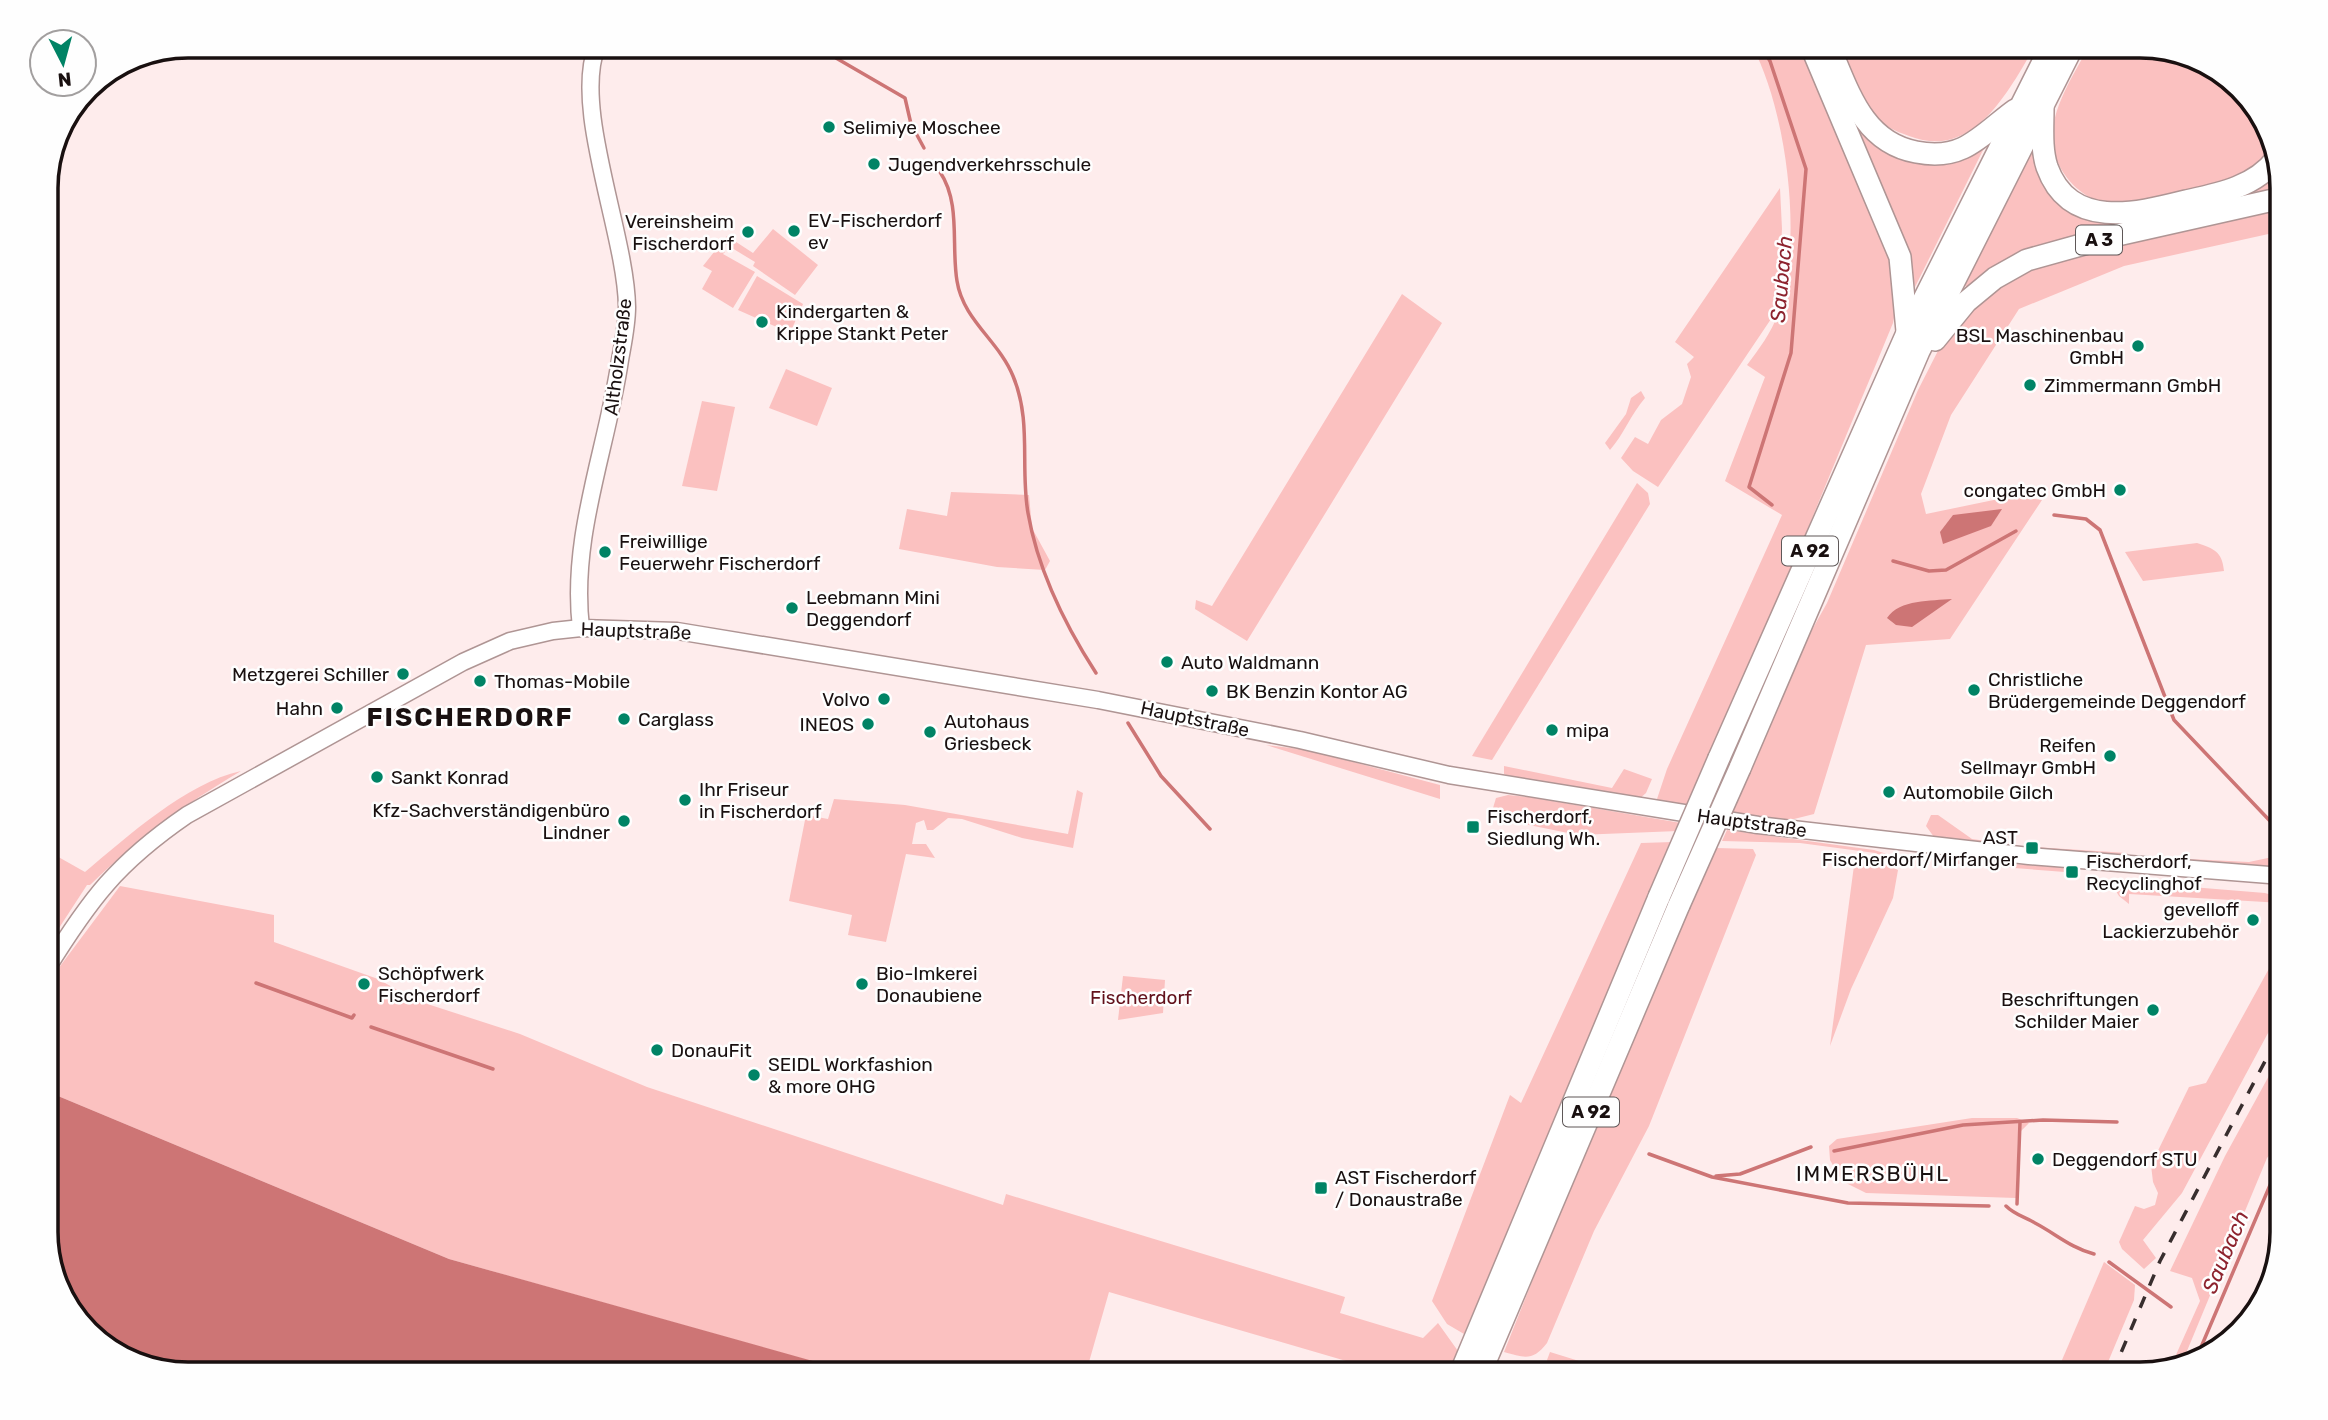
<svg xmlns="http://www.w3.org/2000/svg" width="2328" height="1420" font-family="Rubik,sans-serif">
	<rect width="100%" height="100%" fill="#feecec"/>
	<g fill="#fbc1c0">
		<path d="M1752,46h49l75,166 23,80 -6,31 -19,46c-62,146 -119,295 -186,438l-32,-5 11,-33 115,-254 -57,-34 40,-104 -18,-12c12,-16 24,-32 31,-51 26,-69 9,-204 -26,-268z"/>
		<polygon points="1824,46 1853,111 1904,152 1989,138 1915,287 1907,245"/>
		<path d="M1840,46h195c-27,46 -62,115 -126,90 -14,-5 -26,-10 -36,-22 -15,-18 -23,-47 -33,-68z"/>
		<path d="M2089,46h51l71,19 52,52 10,32c-29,32 -54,34 -94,44 -16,4 -35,11 -52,13 -41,3 -80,-36 -74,-78 4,-29 23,-57 36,-82z"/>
		<polygon points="2037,140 2047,176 2113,219 2278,165 2282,189 1969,289 1963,284"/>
		<polygon points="1780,188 1782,229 1779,284 1771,319 1658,487 1633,471 1621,458 1635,437 1648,444 1661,420 1682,404 1691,377 1687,364 1694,357 1675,342"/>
		<polygon points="2282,203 2282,231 2124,266 2019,309 1951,415 1921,494 1926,514 2013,496 2042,500 1950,639 1866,645 1814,814 1786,821 1727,812 1793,664 1827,603 1918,390 1944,339 1975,302 2037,263"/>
		<polygon points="773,229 818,265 795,295 753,266 755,262 722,242 727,236 753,253"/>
		<polygon points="718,247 725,252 723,254 755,272 733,308 702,289 712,271 703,266"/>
		<polygon points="757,276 803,304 790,333 738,310"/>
		<polygon points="1402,294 1442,323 1247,641 1195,609 1196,600 1212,606"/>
		<polygon points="786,369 832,388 817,426 769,408"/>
		<path d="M1641,391l4,7c-14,16 -21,36 -35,52l-5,-7 21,-29 5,-16z"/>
		<polygon points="702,401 735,407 717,491 682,486"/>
		<polygon points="1637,483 1648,493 1650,504 1492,760 1472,756"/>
		<polygon points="951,492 1029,495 1032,528 1050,561 1045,570 997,567 899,549 907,509 947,516"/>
		<path d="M2197,543c17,6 25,8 27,28l-81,10 -18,-29z"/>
		<polygon points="1266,745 1308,750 1440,785 1440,799"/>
		<polygon points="1504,766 1612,788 1624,769 1652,779 1646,793 1638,800 1510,777 1504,774"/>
		<path d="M241,771c-59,35 -101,66 -151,114h-3l-41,63v-98l39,22c42,-35 101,-89 156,-101z"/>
		<polygon points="1077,790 1083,793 1073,848 1022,838 962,819 948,818 933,830 927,830 924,820 916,823 912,844 926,844 935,858 906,854 886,942 848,935 852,915 789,901 806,815 828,819 834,799 905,805 1068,834"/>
		<polygon points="1508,795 1529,797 1681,823 1678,831 1578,835 1505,820 1496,815 1493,808 1496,798"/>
		<polygon points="1931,815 1938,815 1972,839 1994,842 1994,845 1934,837 1926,826"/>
		<polygon points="1727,830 1874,850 1887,854 1896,861 1875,853 1800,843 1722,841"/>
		<polygon points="1673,842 1464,1334 1447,1324 1432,1301 1510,1095 1521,1103 1641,843"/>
		<polygon points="2035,847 2127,853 2129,856 2249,862 2282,855 2282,869 2037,850"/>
		<path d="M1716,848l37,1 3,6 -107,271 -55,105 -47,112c-14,18 -22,15 -43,9l109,-274z"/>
		<polygon points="1855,858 1872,858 1898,870 1893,898 1851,989 1830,1046"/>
		<polygon points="1959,860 2070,868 2078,873 1961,864 1934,865"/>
		<polygon points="2118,881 2265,893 2282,898 2282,903 2129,894 2129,904 2119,896 2114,888"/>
		<polygon points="120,886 274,915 274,942 378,979 415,1000 520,1034 647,1087 1003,1205 1006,1194 1345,1297 1340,1313 1423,1338 1438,1323 1458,1351 1448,1374 1350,1374 1353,1363 1109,1292 1087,1369 1098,1374 859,1374 846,1371 449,1259 46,1091 46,985"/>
		<polygon points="2282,945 2282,1007 2182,1193 2143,1240 2156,1258 2144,1269 2122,1249 2119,1242 2135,1206 2144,1209 2155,1205 2158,1193 2153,1182 2151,1165 2189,1087 2206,1083"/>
		<polygon points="1123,976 1165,980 1163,1013 1118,1020"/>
		<polygon points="2282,1052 2282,1140 2267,1158 2182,1363 2171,1366 2200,1301 2192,1278 2170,1271 2225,1156"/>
		<polygon points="1972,1118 2017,1118 2029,1123 2018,1134 2016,1198 1866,1193 1842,1181 1830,1160 1829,1146 1837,1139"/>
		<polygon points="2104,1262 2135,1285 2134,1300 2103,1374 2056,1374"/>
		<polygon points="1550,1352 1621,1374 1581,1374 1553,1370 1547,1360"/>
	</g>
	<g fill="#cd7575">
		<polygon points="2002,509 1991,526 1943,544 1940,532 1953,515"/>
		<path d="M1952,599l-40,28 -16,-2 -9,-7c13,-19 44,-17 65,-19z"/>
		<polygon points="46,1091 449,1259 859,1374 188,1374 117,1355 65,1303 46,1241"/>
	</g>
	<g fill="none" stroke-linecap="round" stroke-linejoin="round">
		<g stroke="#cd7575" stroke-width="3.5">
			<polyline points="1761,46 1770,61 1806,169 1791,353 1749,487 1772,505"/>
			<polyline points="836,58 905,98 911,124 924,148"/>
			<path d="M940,172c21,31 11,74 17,109 6,39 42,60 56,95 19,45 7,91 15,137 10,58 37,112 68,160"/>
			<polyline points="2054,515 2086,519 2100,530 2174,720 2271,822 2282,848"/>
			<polyline points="1893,561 1929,571 1946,570 2016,531"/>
			<polyline points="1128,723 1161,776 1210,829"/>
			<polyline points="256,983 352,1018 354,1015"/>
			<polyline points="371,1027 493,1069"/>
			<polyline points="1834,1151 1963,1125 2043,1120 2117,1122"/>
			<polyline points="1649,1154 1712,1177 1848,1203 1989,1206"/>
			<polyline points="1716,1176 1740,1174 1811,1147"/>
			<polyline points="2017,1204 2020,1122"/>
			<path d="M2006,1206c9,9 19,11 29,17 21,11 36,25 59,31"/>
			<polyline points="2109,1262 2171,1307"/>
			<polyline points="2196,1359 2282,1157"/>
		</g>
		<defs>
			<g id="secondary">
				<path d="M581,628c-11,-91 26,-179 39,-268 3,-17 7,-35 7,-53 -1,-73 -55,-199 -30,-261"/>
				<path d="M46,970c44,-71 71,-107 141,-155l276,-153 47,-21 43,-10 28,-3 96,3 421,69 202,40 149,35 309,50 271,31 253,20"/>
			</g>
			<g id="highway">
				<polyline points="1811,46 1900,257 1907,331"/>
				<path d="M1829,46c19,43 33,96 87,106 15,3 32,3 47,-4 19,-9 35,-26 52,-38"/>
				<path d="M2043,108c0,19 -2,41 4,59 23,64 91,46 139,34 32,-7 69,-14 90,-42"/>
				<polyline points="1935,340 1966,302 1995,278 2027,260 2113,236 2282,198"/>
				<polyline points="1719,758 1907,333 2051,46"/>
				<polyline points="1740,768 1919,351 2073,46"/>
				<polyline points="1460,1374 1659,897"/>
				<polyline points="1480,1374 1679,905"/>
			</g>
		</defs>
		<use href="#secondary" stroke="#af9594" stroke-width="19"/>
		<use href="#highway" stroke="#af9594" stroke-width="24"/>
		<use href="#secondary" stroke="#fff" stroke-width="16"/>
		<use href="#highway" stroke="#fff" stroke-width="21"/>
		<polyline stroke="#382e2e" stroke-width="3.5" stroke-dasharray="12 12" stroke-linecap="butt" points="2112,1374 2160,1261 2282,1029"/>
		<defs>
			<g id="highway-bridge">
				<polyline points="1659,897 1719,758"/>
				<polyline points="1679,905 1740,768"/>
			</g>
		</defs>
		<use href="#highway-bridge" stroke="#af9594" stroke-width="24" stroke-linecap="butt"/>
		<use href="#highway-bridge" stroke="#fff" stroke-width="21"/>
	</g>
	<g fill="#008365" stroke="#fefefe" stroke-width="2.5">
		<circle cx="829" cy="127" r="7"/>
		<circle cx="874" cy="164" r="7"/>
		<circle cx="794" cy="231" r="7"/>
		<circle cx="748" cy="232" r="7"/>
		<circle cx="762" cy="322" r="7"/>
		<circle cx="2138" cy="346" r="7"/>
		<circle cx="2030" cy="385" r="7"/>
		<circle cx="2120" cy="490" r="7"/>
		<circle cx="605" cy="552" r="7"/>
		<circle cx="792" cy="608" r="7"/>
		<circle cx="1167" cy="662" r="7"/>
		<circle cx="403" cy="674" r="7"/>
		<circle cx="480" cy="681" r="7"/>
		<circle cx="1974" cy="690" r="7"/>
		<circle cx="1212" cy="691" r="7"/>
		<circle cx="884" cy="699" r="7"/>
		<circle cx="337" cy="708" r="7"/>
		<circle cx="624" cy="719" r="7"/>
		<circle cx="868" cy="724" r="7"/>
		<circle cx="1552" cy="730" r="7"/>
		<circle cx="930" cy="732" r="7"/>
		<circle cx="2110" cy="756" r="7"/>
		<circle cx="377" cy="777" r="7"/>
		<circle cx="1889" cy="792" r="7"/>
		<circle cx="685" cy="800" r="7"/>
		<circle cx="624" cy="821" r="7"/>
		<rect x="1466" y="820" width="14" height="14" rx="3.5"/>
		<rect x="2025" y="841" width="14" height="14" rx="3.5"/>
		<rect x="2065" y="865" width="14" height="14" rx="3.5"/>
		<circle cx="2253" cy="920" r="7"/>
		<circle cx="364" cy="984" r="7"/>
		<circle cx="862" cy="984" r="7"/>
		<circle cx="2153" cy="1010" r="7"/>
		<circle cx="657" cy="1050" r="7"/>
		<circle cx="754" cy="1075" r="7"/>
		<circle cx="2038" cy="1159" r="7"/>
		<rect x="1314" y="1181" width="14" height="14" rx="3.5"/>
	</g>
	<g text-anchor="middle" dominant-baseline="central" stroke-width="5" stroke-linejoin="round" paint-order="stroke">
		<g fill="#fefefe" stroke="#5e5757" stroke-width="2">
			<rect x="2076" y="225.5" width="46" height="29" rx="5"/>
			<rect x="1782" y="536.5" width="56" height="29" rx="5"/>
			<rect x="1563" y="1097.5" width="56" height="29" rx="5"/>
		</g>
		<g font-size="18" font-weight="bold" fill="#191010">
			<text x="2099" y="240">A 3</text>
			<text x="1810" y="551">A 92</text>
			<text x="1591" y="1112">A 92</text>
		</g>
		<g font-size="19" fill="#191010" stroke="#fefefe" text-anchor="start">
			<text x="843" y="127">Selimiye Moschee</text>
			<text x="888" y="164">Jugendverkehrsschule</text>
			<text x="808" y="220">EV-Fischerdorf<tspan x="808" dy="22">ev</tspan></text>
			<text x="734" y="221" text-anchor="end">Vereinsheim<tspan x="734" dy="22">Fischerdorf</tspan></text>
			<text x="776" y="311">Kindergarten &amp;<tspan x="776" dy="22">Krippe Stankt Peter</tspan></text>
			<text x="2124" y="335" text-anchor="end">BSL Maschinenbau<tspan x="2124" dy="22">GmbH</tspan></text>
			<text x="2044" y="385">Zimmermann GmbH</text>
			<text x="2106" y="490" text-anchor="end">congatec GmbH</text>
			<text x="619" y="541">Freiwillige<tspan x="619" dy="22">Feuerwehr Fischerdorf</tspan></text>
			<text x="806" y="597">Leebmann Mini<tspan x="806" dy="22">Deggendorf</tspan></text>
			<text x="1181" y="662">Auto Waldmann</text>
			<text x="389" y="674" text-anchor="end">Metzgerei Schiller</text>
			<text x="1988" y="679">Christliche<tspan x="1988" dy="22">Brüdergemeinde Deggendorf</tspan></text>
			<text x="494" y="681">Thomas-Mobile</text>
			<text x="1226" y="691">BK Benzin Kontor AG</text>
			<text x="870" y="699" text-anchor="end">Volvo</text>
			<text x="323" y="708" text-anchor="end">Hahn</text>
			<text x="638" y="719">Carglass</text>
			<text x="944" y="721">Autohaus<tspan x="944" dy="22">Griesbeck</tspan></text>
			<text x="854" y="724" text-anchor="end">INEOS</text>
			<text x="1566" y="730">mipa</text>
			<text x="2096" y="745" text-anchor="end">Reifen<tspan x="2096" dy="22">Sellmayr GmbH</tspan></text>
			<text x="391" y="777">Sankt Konrad</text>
			<text x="699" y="789">Ihr Friseur<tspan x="699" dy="22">in Fischerdorf</tspan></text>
			<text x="1903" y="792">Automobile Gilch</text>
			<text x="610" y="810" text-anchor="end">Kfz-Sachverständigenbüro<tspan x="610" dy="22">Lindner</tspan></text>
			<text x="1487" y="816">Fischerdorf,<tspan x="1487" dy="22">Siedlung Wh.</tspan></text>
			<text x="2018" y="837" text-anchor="end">AST<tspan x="2018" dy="22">Fischerdorf/Mirfanger</tspan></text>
			<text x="2086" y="861">Fischerdorf,<tspan x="2086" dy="22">Recyclinghof</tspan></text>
			<text x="2239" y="909" text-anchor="end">gevelloff<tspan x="2239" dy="22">Lackierzubehör</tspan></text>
			<text x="378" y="973">Schöpfwerk<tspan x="378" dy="22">Fischerdorf</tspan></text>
			<text x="876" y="973">Bio-Imkerei<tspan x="876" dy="22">Donaubiene</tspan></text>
			<text x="2139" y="999" text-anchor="end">Beschriftungen<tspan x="2139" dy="22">Schilder Maier</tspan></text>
			<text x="671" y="1050">DonauFit</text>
			<text x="768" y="1064">SEIDL Workfashion<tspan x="768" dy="22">&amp; more OHG</tspan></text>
			<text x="2052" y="1159">Deggendorf STU</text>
			<text x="1335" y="1177">AST Fischerdorf<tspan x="1335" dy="22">/ Donaustraße</tspan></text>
		</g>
		<g font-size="19" fill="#191010" stroke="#fefefe">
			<text transform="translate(618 357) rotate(-83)">Altholzstraße</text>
			<text transform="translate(636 631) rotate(2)">Hauptstraße</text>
			<text transform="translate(1195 719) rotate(12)">Hauptstraße</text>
			<text transform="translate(1752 823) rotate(8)">Hauptstraße</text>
		</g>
		<g font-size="19" fill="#62111b" stroke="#fefefe">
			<text x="1141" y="997">Fischerdorf</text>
		</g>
		<g font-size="21" font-style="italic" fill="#8d232e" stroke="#fefefe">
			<text transform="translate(1781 279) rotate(-85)">Saubach</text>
			<text transform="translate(2225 1252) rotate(-67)">Saubach</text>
		</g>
		<g font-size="21" letter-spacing="2" fill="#191010" stroke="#fefefe">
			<text x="1873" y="1173">IMMERSBÜHL</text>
		</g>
		<g font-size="26" font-weight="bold" letter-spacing="2" fill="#191010" stroke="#fefefe">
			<text x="470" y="717">FISCHERDORF</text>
		</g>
	</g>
	<path d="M0 0H2328V1420H0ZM188 58H2140A130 130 0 0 1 2270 188V1232A130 130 0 0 1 2140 1362H188A130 130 0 0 1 58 1232V188A130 130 0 0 1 188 58Z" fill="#fefefe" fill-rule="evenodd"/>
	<path fill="none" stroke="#191010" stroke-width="3.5" d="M188 58H2140A130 130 0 0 1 2270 188V1232A130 130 0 0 1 2140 1362H188A130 130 0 0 1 58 1232V188A130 130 0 0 1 188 58Z"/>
	<g transform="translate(63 63) rotate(174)"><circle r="33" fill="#fefefe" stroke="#a29f9f" stroke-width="2"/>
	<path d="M0-5L12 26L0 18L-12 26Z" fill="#008365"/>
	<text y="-10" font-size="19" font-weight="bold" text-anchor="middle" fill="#191010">N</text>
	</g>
</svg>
